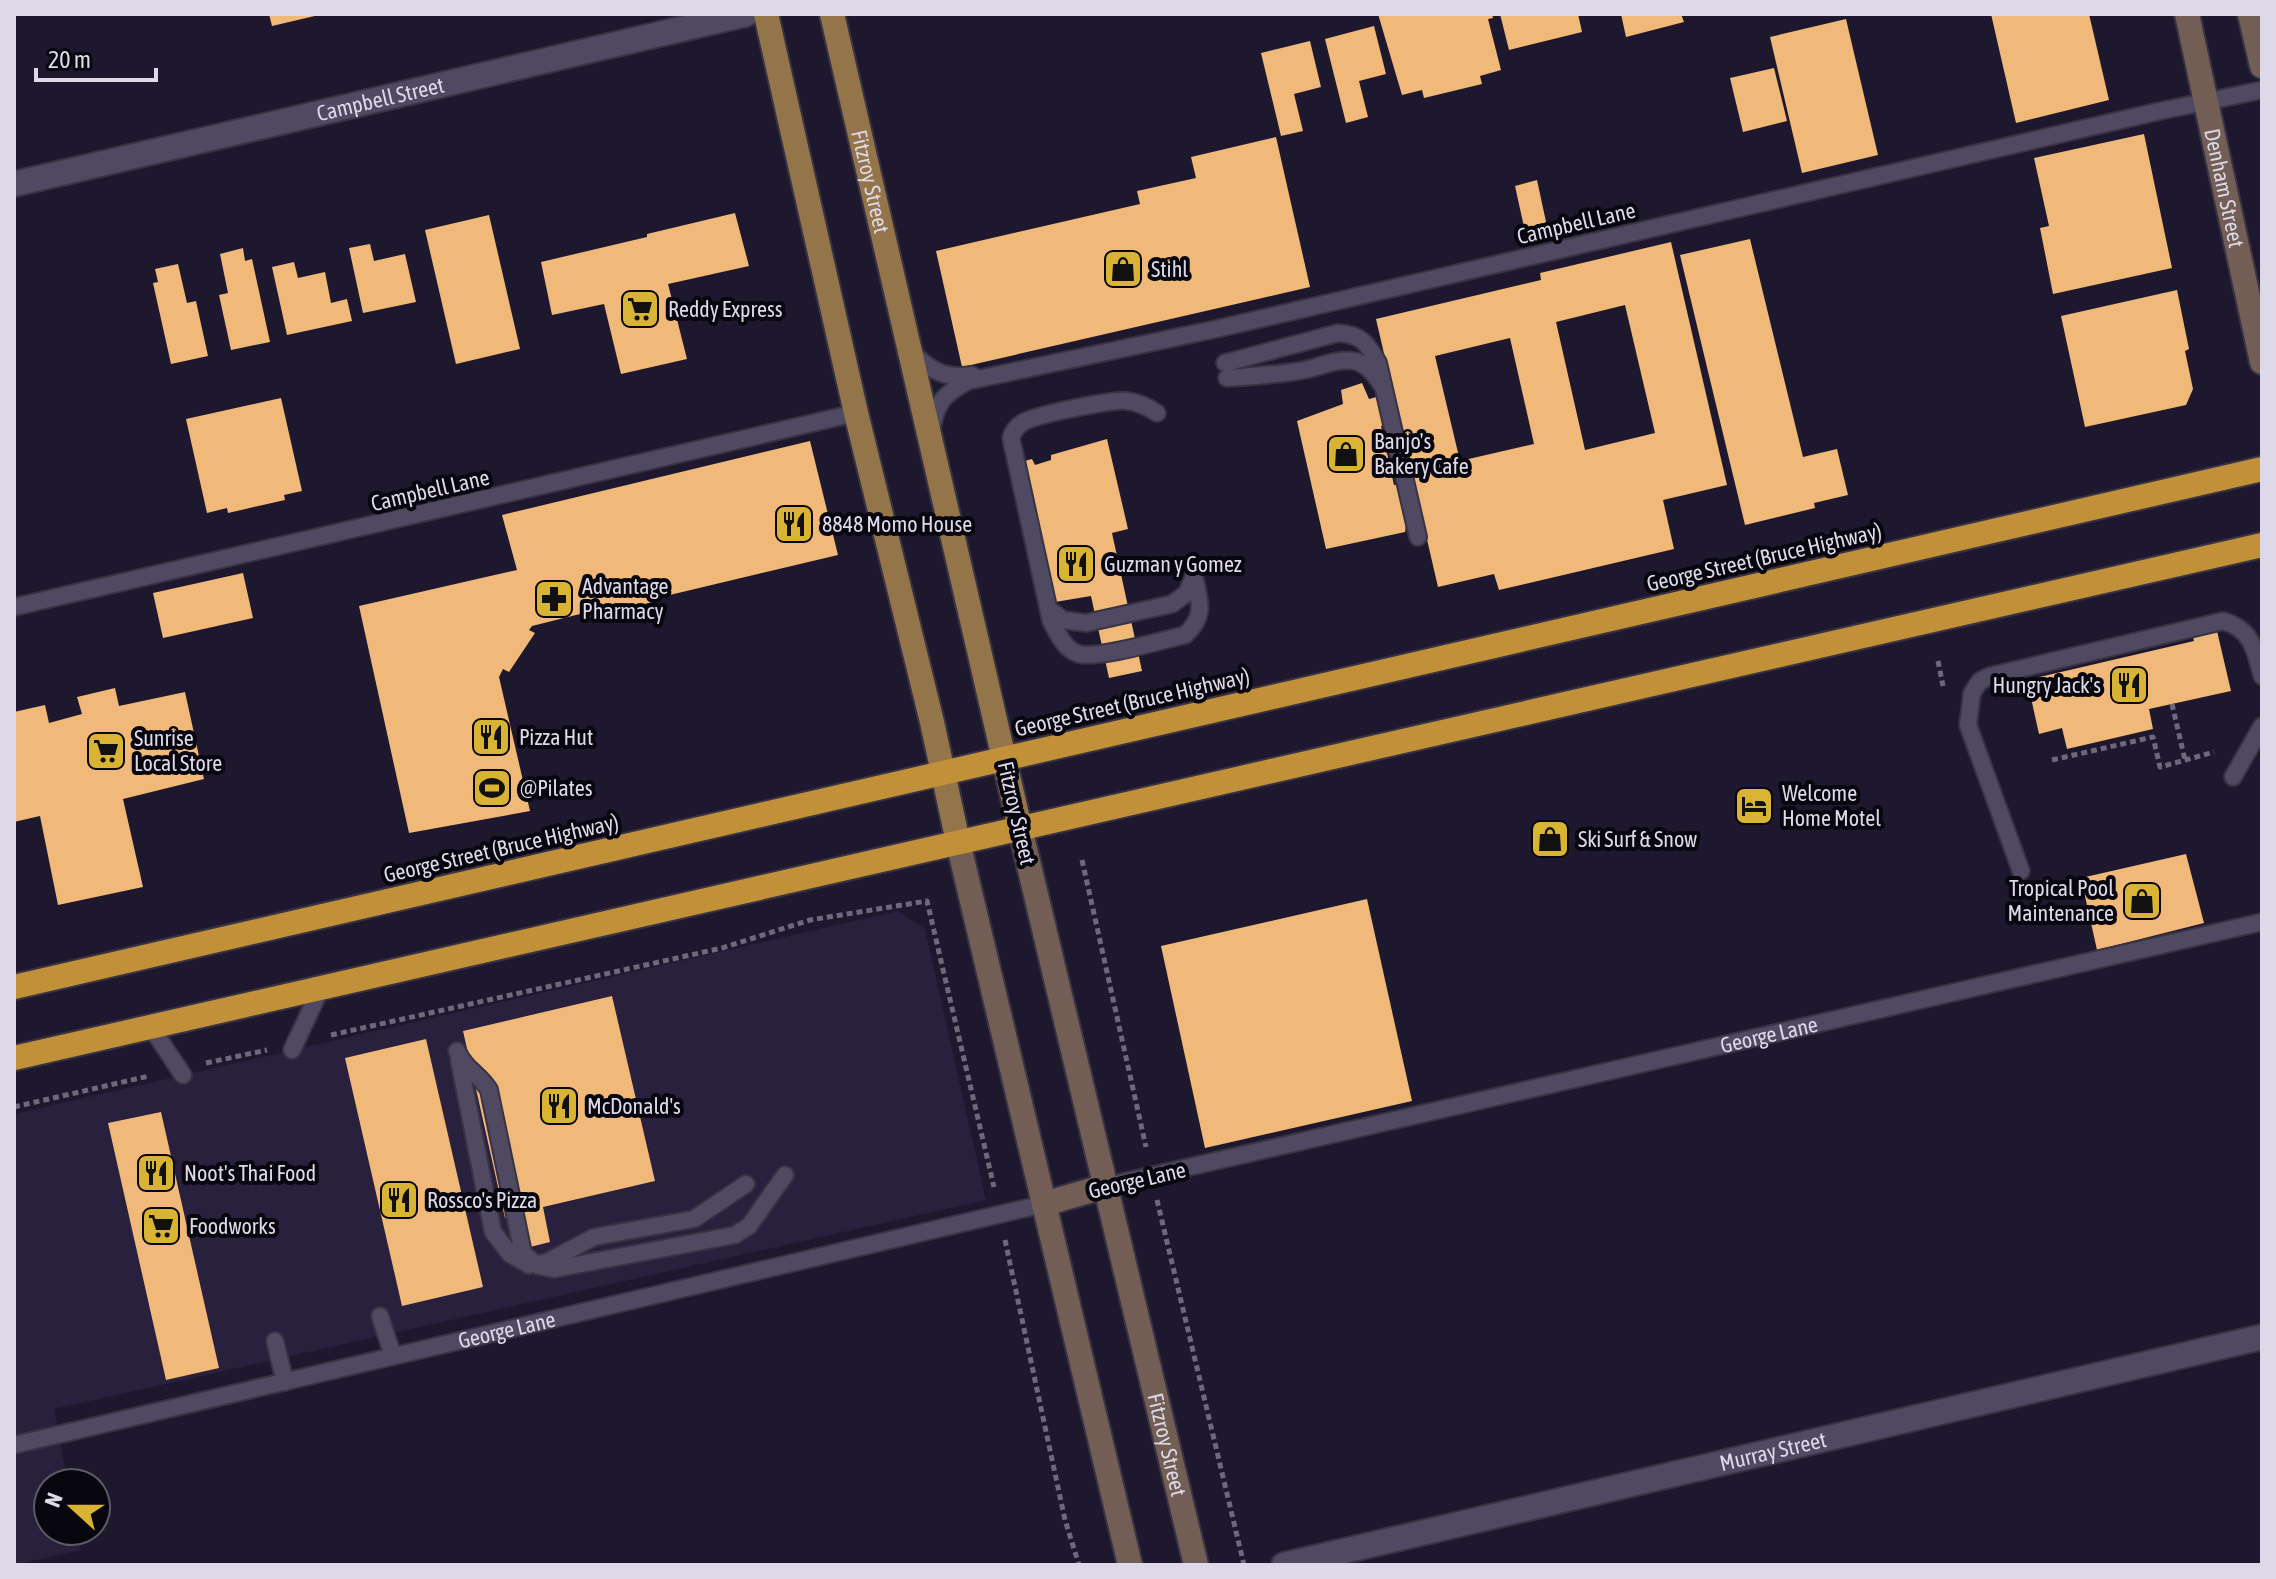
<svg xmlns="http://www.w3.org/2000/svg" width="2276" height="1579" font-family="'Asap Condensed',sans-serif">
	<rect width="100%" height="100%" fill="#1e182e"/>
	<polygon fill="#28203c" points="898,911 925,929 986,1200 54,1409 68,1483 48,1483 48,1531 77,1531 80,1550 14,1565 14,1114"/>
	<g fill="#f0b979" fill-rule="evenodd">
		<polygon points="269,14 319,14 319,15 272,26"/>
		<polygon points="1378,14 1492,14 1493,18 1488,19 1501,70 1480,76 1482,84 1424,98 1422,90 1402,95"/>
		<polygon points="1500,14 1578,14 1582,32 1509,50"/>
		<polygon points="1621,14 1681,14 1684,22 1626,37"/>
		<polygon points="1991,14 2089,14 2109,100 2016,123"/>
		<polygon points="1846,19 1878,155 1802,173 1770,37"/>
		<polygon points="1374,26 1386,74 1359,81 1368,117 1346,123 1325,39"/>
		<polygon points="1310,41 1321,87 1294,94 1303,131 1281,136 1261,53"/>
		<polygon points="1774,68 1787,121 1743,132 1730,78"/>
		<polygon points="2144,134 2172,268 2053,294 2040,228 2049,226 2034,158"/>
		<polygon points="1276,137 1310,287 962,367 936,251 1140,204 1137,191 1196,178 1191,157"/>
		<polygon points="1537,180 1548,231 1526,236 1515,186"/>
		<polygon points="735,213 749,266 668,284 687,359 621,374 604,304 552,315 541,262 647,237 647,234"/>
		<polygon points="489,215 520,349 456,364 425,230"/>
		<polygon points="1750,239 1803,457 1837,449 1848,495 1814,503 1815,508 1745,525 1680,255"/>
		<path d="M1671,242l56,243 -64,15 11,49 -175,41 -5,-16 -56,13 -62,-268 165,-39 -1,-7zM1625,305l30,128 -70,17 -29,-128zM1510,338l24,106 -74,17 -25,-105z"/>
		<polygon points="370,244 374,261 405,254 416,302 363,313 349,248"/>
		<polygon points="243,248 245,261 252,259 270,342 231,350 219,295 228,293 220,254"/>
		<polygon points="294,262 298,278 325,272 331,303 347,299 352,321 287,335 272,267"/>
		<polygon points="178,264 187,303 196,301 208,356 171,364 153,283 158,282 155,269"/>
		<polygon points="2177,290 2189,349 2185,351 2193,389 2186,405 2085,427 2061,316"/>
		<polygon points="1362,383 1369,399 1388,394 1397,423 1381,426 1394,485 1409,483 1420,521 1406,524 1405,532 1326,549 1297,421 1343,404 1341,390"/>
		<polygon points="281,398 302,491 284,495 285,500 228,513 227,508 207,513 186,419"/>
		<polygon points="1107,439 1128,529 1112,533 1142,671 1109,678 1091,596 1043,604 1010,465 1032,459 1035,465 1051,460 1051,455"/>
		<polygon points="810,441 838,555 653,599 653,602 588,617 588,612 532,626 529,630 535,633 509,672 503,669 499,677 530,811 409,833 359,606 517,570 502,515"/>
		<polygon points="243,573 253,618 163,638 153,593"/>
		<polygon points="2217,631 2231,691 2149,709 2153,729 2067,749 2062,728 2039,734 2027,680 2194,641 2193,637"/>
		<polygon points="115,688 119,706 185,692 204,779 123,799 143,887 58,905 40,816 14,822 14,712 45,705 49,723 82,714 77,697"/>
		<polygon points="2186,854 2204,923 2097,950 2081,878"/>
		<polygon points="1367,899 1412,1101 1205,1148 1161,946"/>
		<polygon points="612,996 655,1181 543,1207 550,1242 530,1247 522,1214 505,1218 463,1031"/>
		<polygon points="426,1039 483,1287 402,1306 345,1058"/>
		<polygon points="161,1112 219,1368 166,1380 108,1123"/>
	</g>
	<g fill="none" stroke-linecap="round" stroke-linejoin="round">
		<defs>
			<g id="lane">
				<path d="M912,352c18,19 34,27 60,23"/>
				<path d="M1225,363l113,-30c23,1 30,11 40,30l40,174"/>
				<path d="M1227,378c26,-2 51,-3 77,-8 16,-3 33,-12 50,-9 12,2 22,15 28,24"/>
				<path d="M1157,413c-9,-6 -19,-11 -30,-12 -13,-2 -94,14 -105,22 -6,4 -9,8 -11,15l40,183c7,13 13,28 28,33 20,5 84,-14 106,-19 21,-19 15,-33 9,-59"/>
				<path d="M931,433c5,-30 11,-38 37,-52l248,-52 944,-218 102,-21"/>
				<polyline points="14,607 856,413"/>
				<polyline points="1049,609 1063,620 1086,623 1172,604 1187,593 1194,576"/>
				<polyline points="2233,777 2262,726"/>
				<path d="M2021,871l-53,-146 4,-32 8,-12 10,-5 233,-55c29,8 32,29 39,55"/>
				<polyline points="151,1027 183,1075"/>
				<polyline points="292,1050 321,988"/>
				<path d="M457,1051c9,20 23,23 32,39l34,163 15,13 16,3 181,-34 14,-9 36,-51"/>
				<polyline points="459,1060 493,1232 510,1254 529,1265"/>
				<path id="s1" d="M1106,1186l1156,-264"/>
				<polyline points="538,1264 547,1262 594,1237 694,1219 746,1184"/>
				<polyline points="380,1316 393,1356"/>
				<polyline points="275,1341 285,1382"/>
				<path id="s2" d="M14,1445l1030,-241"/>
			</g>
			<g id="street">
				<path id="s3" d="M14,184l732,-170"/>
				<path id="s4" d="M1284,1565l978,-228"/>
			</g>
			<g id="secondary">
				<path id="s5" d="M2187,14l75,348"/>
				<polyline points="2250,14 2262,66"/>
				<path id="s6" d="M1020,828l176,737"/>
				<polyline points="958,842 1130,1565"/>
				<polyline points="1044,1204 1106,1186"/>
			</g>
			<g id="primary">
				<polyline points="766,14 856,413 932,722 958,842"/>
				<path id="s7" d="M832,14l188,814"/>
			</g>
			<g id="highway">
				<polyline points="14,987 2262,469"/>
				<polyline points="14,1058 2262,545"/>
			</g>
		</defs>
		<use href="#lane" stroke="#383343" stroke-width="20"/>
		<use href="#street" stroke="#383343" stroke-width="28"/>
		<use href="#secondary" stroke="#383343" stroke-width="28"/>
		<use href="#primary" stroke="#383343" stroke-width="28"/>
		<use href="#highway" stroke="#383343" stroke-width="28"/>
		<g stroke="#6d687b" stroke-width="5" stroke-dasharray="6 4" stroke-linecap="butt">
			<polyline points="1938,661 1943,686"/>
			<polyline points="2172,704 2185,760"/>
			<polyline points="2052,760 2153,737 2160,767 2214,752"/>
			<polyline points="1082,860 1146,1147"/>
			<polyline points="331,1035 722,948 810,920 927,901 994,1187"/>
			<polyline points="206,1063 267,1050"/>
			<polyline points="14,1107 149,1076"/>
			<polyline points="1157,1200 1244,1565"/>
			<polyline points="1005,1240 1065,1520 1079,1565"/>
		</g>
		<use href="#lane" stroke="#4f4962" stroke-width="16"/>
		<use href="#street" stroke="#4f4962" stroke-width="24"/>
		<use href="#secondary" stroke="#725e55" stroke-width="24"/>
		<use href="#primary" stroke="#947449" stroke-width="24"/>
		<use href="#highway" stroke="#c29038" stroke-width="24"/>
	</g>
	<defs>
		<symbol id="shop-square" viewBox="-11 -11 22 22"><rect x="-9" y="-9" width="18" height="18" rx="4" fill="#d9b434" stroke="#08060e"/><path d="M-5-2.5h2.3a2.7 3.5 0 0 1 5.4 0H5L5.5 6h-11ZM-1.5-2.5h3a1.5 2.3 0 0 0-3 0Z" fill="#111"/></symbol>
		<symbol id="supermarket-square" viewBox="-11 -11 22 22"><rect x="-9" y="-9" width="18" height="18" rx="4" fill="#d9b434" stroke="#08060e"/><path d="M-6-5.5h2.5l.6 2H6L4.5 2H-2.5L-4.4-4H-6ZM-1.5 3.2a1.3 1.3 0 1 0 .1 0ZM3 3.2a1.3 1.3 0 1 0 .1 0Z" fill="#111"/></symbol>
		<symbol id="restaurant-square" viewBox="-11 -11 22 22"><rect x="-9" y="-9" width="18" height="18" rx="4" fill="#d9b434" stroke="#08060e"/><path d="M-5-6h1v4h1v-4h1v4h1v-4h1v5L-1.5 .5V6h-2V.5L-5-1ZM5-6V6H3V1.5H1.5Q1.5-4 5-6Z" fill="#111"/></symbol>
		<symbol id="pharmacy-square" viewBox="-11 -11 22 22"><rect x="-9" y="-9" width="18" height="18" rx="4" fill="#d9b434" stroke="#08060e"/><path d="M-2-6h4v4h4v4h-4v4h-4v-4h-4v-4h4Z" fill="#111"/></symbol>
		<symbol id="stadium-square" viewBox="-11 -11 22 22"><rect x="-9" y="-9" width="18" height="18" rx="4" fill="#d9b434" stroke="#08060e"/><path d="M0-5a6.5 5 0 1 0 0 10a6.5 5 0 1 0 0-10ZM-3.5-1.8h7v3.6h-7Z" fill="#111"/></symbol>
		<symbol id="hotel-square" viewBox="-11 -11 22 22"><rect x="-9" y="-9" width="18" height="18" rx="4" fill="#d9b434" stroke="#08060e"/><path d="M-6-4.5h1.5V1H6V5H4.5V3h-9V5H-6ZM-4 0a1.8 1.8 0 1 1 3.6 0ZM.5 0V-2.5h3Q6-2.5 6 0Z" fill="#111"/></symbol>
	</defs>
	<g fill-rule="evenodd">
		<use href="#shop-square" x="1101" y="247" width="44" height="44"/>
		<use href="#supermarket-square" x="618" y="287" width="44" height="44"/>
		<use href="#shop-square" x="1324" y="432" width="44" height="44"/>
		<use href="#restaurant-square" x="772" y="502" width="44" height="44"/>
		<use href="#restaurant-square" x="1054" y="542" width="44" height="44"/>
		<use href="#pharmacy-square" x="532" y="577" width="44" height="44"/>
		<use href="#restaurant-square" x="2107" y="663" width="44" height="44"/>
		<use href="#restaurant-square" x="469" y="715" width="44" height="44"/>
		<use href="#supermarket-square" x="84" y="729" width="44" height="44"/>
		<use href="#stadium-square" x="470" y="766" width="44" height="44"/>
		<use href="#hotel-square" x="1732" y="784" width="44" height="44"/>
		<use href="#shop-square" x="1528" y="817" width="44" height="44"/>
		<use href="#shop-square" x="2120" y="879" width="44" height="44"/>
		<use href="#restaurant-square" x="537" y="1084" width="44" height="44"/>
		<use href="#restaurant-square" x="134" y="1151" width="44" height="44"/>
		<use href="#restaurant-square" x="377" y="1178" width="44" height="44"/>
		<use href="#supermarket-square" x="139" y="1204" width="44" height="44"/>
	</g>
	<g text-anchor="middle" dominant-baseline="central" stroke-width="8" stroke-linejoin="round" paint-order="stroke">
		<g font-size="22" fill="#ddd9e8" stroke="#08060e">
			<text stroke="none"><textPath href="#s3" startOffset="376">Campbell Street</textPath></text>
			<text stroke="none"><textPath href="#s7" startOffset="172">Fitzroy Street</textPath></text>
			<text stroke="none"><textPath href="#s5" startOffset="178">Denham Street</textPath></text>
			<text transform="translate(1576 223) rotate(-13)">Campbell Lane</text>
			<text transform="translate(430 490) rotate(-13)">Campbell Lane</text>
			<text transform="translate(1764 557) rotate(-13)">George Street (Bruce Highway)</text>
			<text transform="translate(1132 702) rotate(-13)">George Street (Bruce Highway)</text>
			<text transform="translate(1017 813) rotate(77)">Fitzroy Street</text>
			<text transform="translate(501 848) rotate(-13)">George Street (Bruce Highway)</text>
			<text stroke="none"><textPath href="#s1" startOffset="680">George Lane</textPath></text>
			<text transform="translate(1137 1180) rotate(-13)">George Lane</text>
			<text stroke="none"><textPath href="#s2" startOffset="506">George Lane</textPath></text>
			<text stroke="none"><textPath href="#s6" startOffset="634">Fitzroy Street</textPath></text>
			<text stroke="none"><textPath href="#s4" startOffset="502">Murray Street</textPath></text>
		</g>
		<g font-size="22" fill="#ddd9e8" stroke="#08060e" text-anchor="start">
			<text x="1151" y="269">Stihl</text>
			<text x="668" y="309">Reddy Express</text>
			<text x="1374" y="441">Banjo's<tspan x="1374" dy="25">Bakery Cafe</tspan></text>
			<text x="822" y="524">8848 Momo House</text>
			<text x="1104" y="564">Guzman y Gomez</text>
			<text x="582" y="586">Advantage<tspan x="582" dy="25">Pharmacy</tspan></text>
			<text x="2101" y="685" text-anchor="end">Hungry Jack's</text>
			<text x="519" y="737">Pizza Hut</text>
			<text x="134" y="738">Sunrise<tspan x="134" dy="25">Local Store</tspan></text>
			<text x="520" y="788">@Pilates</text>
			<text x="1782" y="793">Welcome<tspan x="1782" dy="25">Home Motel</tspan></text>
			<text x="1578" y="839">Ski Surf &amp; Snow</text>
			<text x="2114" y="888" text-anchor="end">Tropical Pool<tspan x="2114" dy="25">Maintenance</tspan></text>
			<text x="587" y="1106">McDonald's</text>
			<text x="184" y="1173">Noot's Thai Food</text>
			<text x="427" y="1200">Rossco's Pizza</text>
			<text x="189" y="1226">Foodworks</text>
		</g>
	</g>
	<rect width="2276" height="1579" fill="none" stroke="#ddd9e8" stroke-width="32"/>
	<g transform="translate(72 1507) rotate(291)"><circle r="38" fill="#08060e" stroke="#5d5a65" stroke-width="2"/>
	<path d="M0-6L14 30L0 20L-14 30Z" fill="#d9b434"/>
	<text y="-12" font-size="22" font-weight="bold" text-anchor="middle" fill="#ddd9e8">N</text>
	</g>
	<path d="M36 68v12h120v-12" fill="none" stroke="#ddd9e8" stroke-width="4"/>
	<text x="48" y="68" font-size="24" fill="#ddd9e8" stroke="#08060e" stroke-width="6" paint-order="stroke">20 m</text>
</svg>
